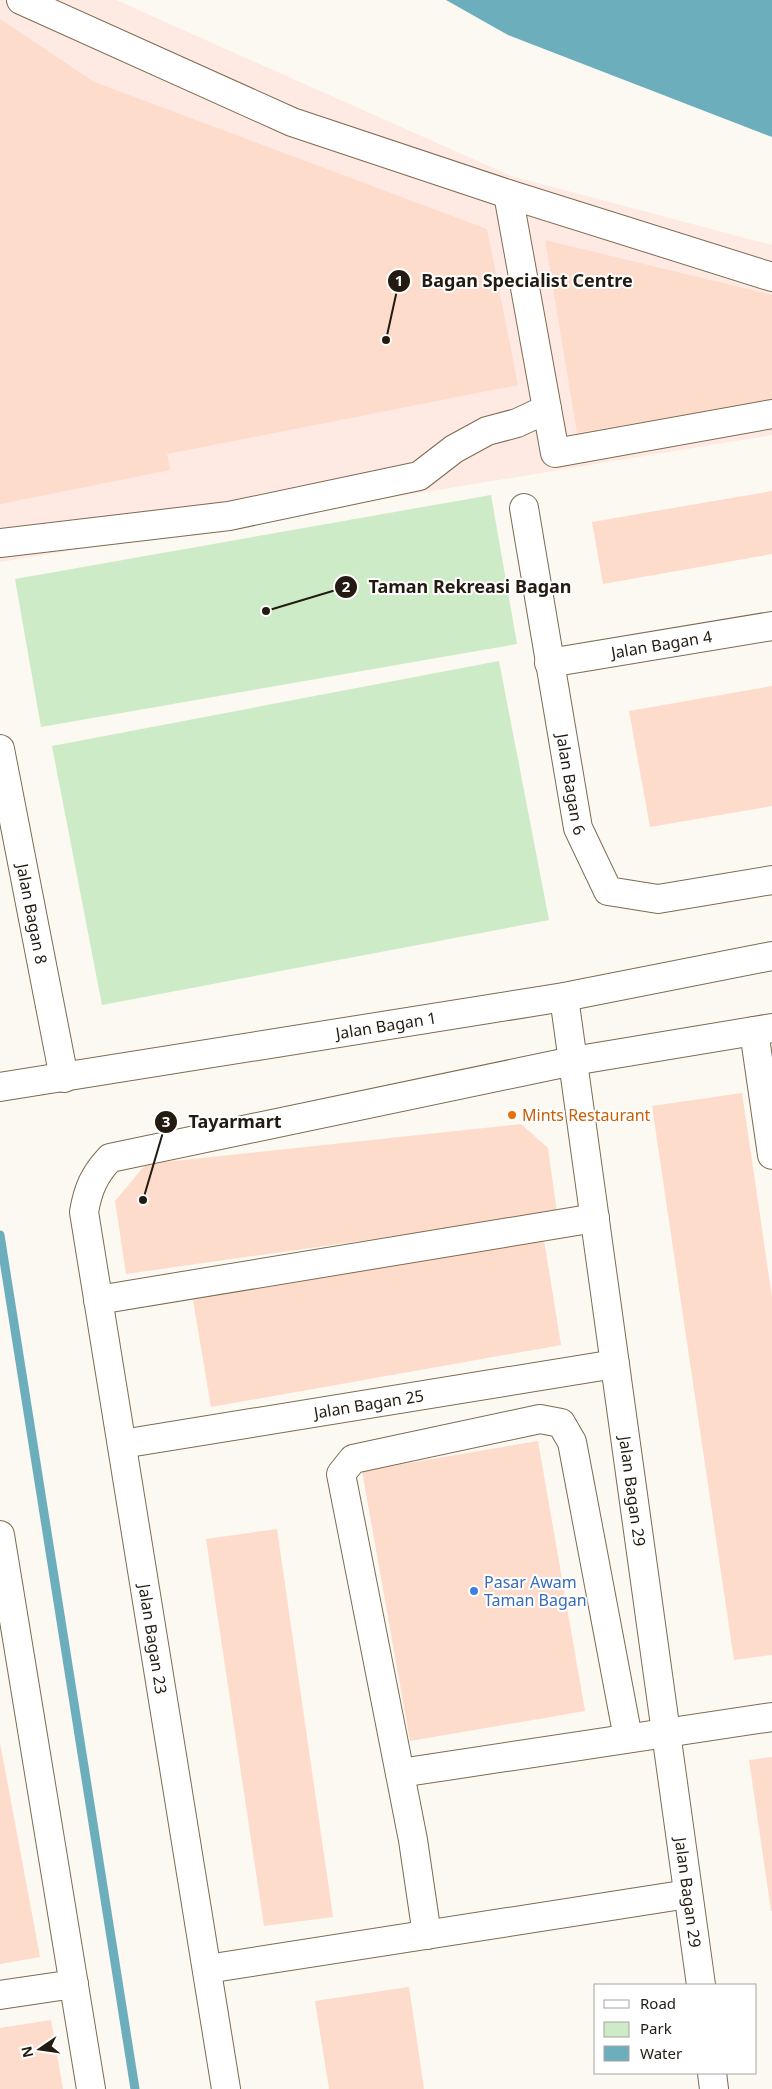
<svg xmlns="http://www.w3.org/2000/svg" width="772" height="2089" font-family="'Noto Sans',sans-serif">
	<rect width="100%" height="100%" fill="#fcf8f2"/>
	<polygon fill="#fee9e3" points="0,0 116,0 511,176 772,245 772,435 0,562"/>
	<g fill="#cdebc6">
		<polygon points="491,495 517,644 41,727 15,579"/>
		<polygon points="499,661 549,920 102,1005 52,746"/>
	</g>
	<polygon fill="#6daebd" points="446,0 772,0 772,137 508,35"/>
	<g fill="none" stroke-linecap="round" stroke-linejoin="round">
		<polyline stroke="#6daebd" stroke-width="9" points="0,1235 135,2089"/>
	</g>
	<g fill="#fedccb">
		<polygon points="0,19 94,82 487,229 518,385 167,454 170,470 0,504"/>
		<polygon points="545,240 772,295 772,400 577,433"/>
		<polygon points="772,491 772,554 603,584 592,522"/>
		<polygon points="772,686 772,806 650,827 629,711"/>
		<polygon points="742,1093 772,1297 772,1655 734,1660 652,1106"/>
		<polygon points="521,1124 548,1148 557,1213 126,1274 115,1201 146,1164"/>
		<polygon points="544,1240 561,1345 211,1407 193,1300"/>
		<polygon points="538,1441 585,1711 410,1741 362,1471"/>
		<polygon points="277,1529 333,1917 264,1926 206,1539"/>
		<polygon points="0,1743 40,1957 0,1964"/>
		<polygon points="772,1757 772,1911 771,1911 749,1760"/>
		<polygon points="409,1987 424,2089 329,2089 315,2001"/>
		<polygon points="51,2020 63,2089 0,2089 0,2028"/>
	</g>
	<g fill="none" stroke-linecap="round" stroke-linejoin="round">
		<defs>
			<g id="minor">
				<polyline points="21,0 292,122 508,194 772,277"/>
				<polyline points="508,194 555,453 772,414"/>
				<path id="s1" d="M524,508l54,320 30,63 50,8 114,-19"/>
				<polyline points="0,543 229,516 419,476 454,449 487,431 517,423 547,409"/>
				<path id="s2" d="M549,663l223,-37"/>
				<path id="s3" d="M0,749l64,329"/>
				<path id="s4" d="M564,997l137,988"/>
				<polyline points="754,1031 772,1155"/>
				<path id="s5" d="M0,1087l564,-90 208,-41"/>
				<polyline points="98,1300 595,1218"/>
				<path id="s6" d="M122,1444l493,-80"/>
				<polyline points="0,1535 91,2089"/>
				<polyline points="400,1773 772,1717"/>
				<polyline points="427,1935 413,1840 341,1474 353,1459 540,1419 561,1423 572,1442 628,1738"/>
				<polyline points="207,1969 688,1894"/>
				<polyline points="0,1995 74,1984"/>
				<polyline points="712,2073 714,2089"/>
				<path d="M226,2089l-142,-877c4,-23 10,-37 26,-54l463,-97 199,-33"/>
			</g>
		</defs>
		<use href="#minor" stroke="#7d6b51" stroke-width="30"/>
		<use href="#minor" stroke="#fff" stroke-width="28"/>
	</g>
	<circle fill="#e8710a" stroke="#fff" stroke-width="2" cx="512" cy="1115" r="5"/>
	<circle fill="#3f7fe0" stroke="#fff" stroke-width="2" cx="474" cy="1591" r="5"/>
	<g text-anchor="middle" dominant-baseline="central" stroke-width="4" stroke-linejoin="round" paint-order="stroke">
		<g font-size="16" fill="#231b11" stroke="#fff">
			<text stroke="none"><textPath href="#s2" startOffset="114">Jalan Bagan 4</textPath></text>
			<text stroke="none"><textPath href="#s1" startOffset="280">Jalan Bagan 6</textPath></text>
			<text stroke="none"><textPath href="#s3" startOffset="168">Jalan Bagan 8</textPath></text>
			<text stroke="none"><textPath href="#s5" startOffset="391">Jalan Bagan 1</textPath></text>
			<text stroke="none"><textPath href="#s6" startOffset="250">Jalan Bagan 25</textPath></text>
			<text stroke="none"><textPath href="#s4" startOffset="499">Jalan Bagan 29</textPath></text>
			<text transform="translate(153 1639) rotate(81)">Jalan Bagan 23</text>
			<text stroke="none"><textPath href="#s4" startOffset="904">Jalan Bagan 29</textPath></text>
		</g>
		<g font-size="16" fill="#c56008" stroke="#fff" text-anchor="start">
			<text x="522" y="1115">Mints Restaurant</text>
		</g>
		<g font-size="16" fill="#366cbe" stroke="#fff" text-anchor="start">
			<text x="484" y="1582">Pasar Awam<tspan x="484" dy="18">Taman Bagan</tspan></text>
		</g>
	</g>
	<path fill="none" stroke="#231b11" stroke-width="2" d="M386 340L399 281M266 611L346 587M143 1200L166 1122"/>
	<g fill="#231b11" stroke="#fff" stroke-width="2">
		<circle cx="386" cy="340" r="5"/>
		<circle cx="266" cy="611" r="5"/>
		<circle cx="143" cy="1200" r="5"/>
		<circle cx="399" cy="281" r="12"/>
		<circle cx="346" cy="587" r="12"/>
		<circle cx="166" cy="1122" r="12"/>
	</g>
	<g font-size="15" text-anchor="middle" font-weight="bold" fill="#fff">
		<text x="399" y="286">1</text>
		<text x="346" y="592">2</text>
		<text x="166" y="1127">3</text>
	</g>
	<g font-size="18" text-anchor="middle" font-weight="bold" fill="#231b11" stroke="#fff" stroke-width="4" stroke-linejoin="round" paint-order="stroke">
		<text x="527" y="287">Bagan Specialist Centre</text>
		<text x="470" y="593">Taman Rekreasi Bagan</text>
		<text x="235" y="1128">Tayarmart</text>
	</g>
	<rect x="594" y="1984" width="162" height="90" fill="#ffffff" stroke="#a7a4a0"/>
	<rect x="604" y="2000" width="25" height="8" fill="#ffffff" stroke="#a7a4a0"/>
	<text x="640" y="2009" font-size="15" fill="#231b11">Road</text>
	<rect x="604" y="2022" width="25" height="15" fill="#cdebc6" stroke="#a7a4a0"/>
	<text x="640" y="2034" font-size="15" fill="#231b11">Park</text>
	<rect x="604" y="2046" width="25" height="15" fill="#6daebd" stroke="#a7a4a0"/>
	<text x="640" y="2059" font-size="15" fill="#231b11">Water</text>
	<g transform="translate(40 2049) rotate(257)" stroke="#ffffff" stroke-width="4" paint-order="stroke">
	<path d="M0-4L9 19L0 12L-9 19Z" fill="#231b11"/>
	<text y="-8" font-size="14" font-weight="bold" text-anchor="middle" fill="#231b11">N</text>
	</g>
</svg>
